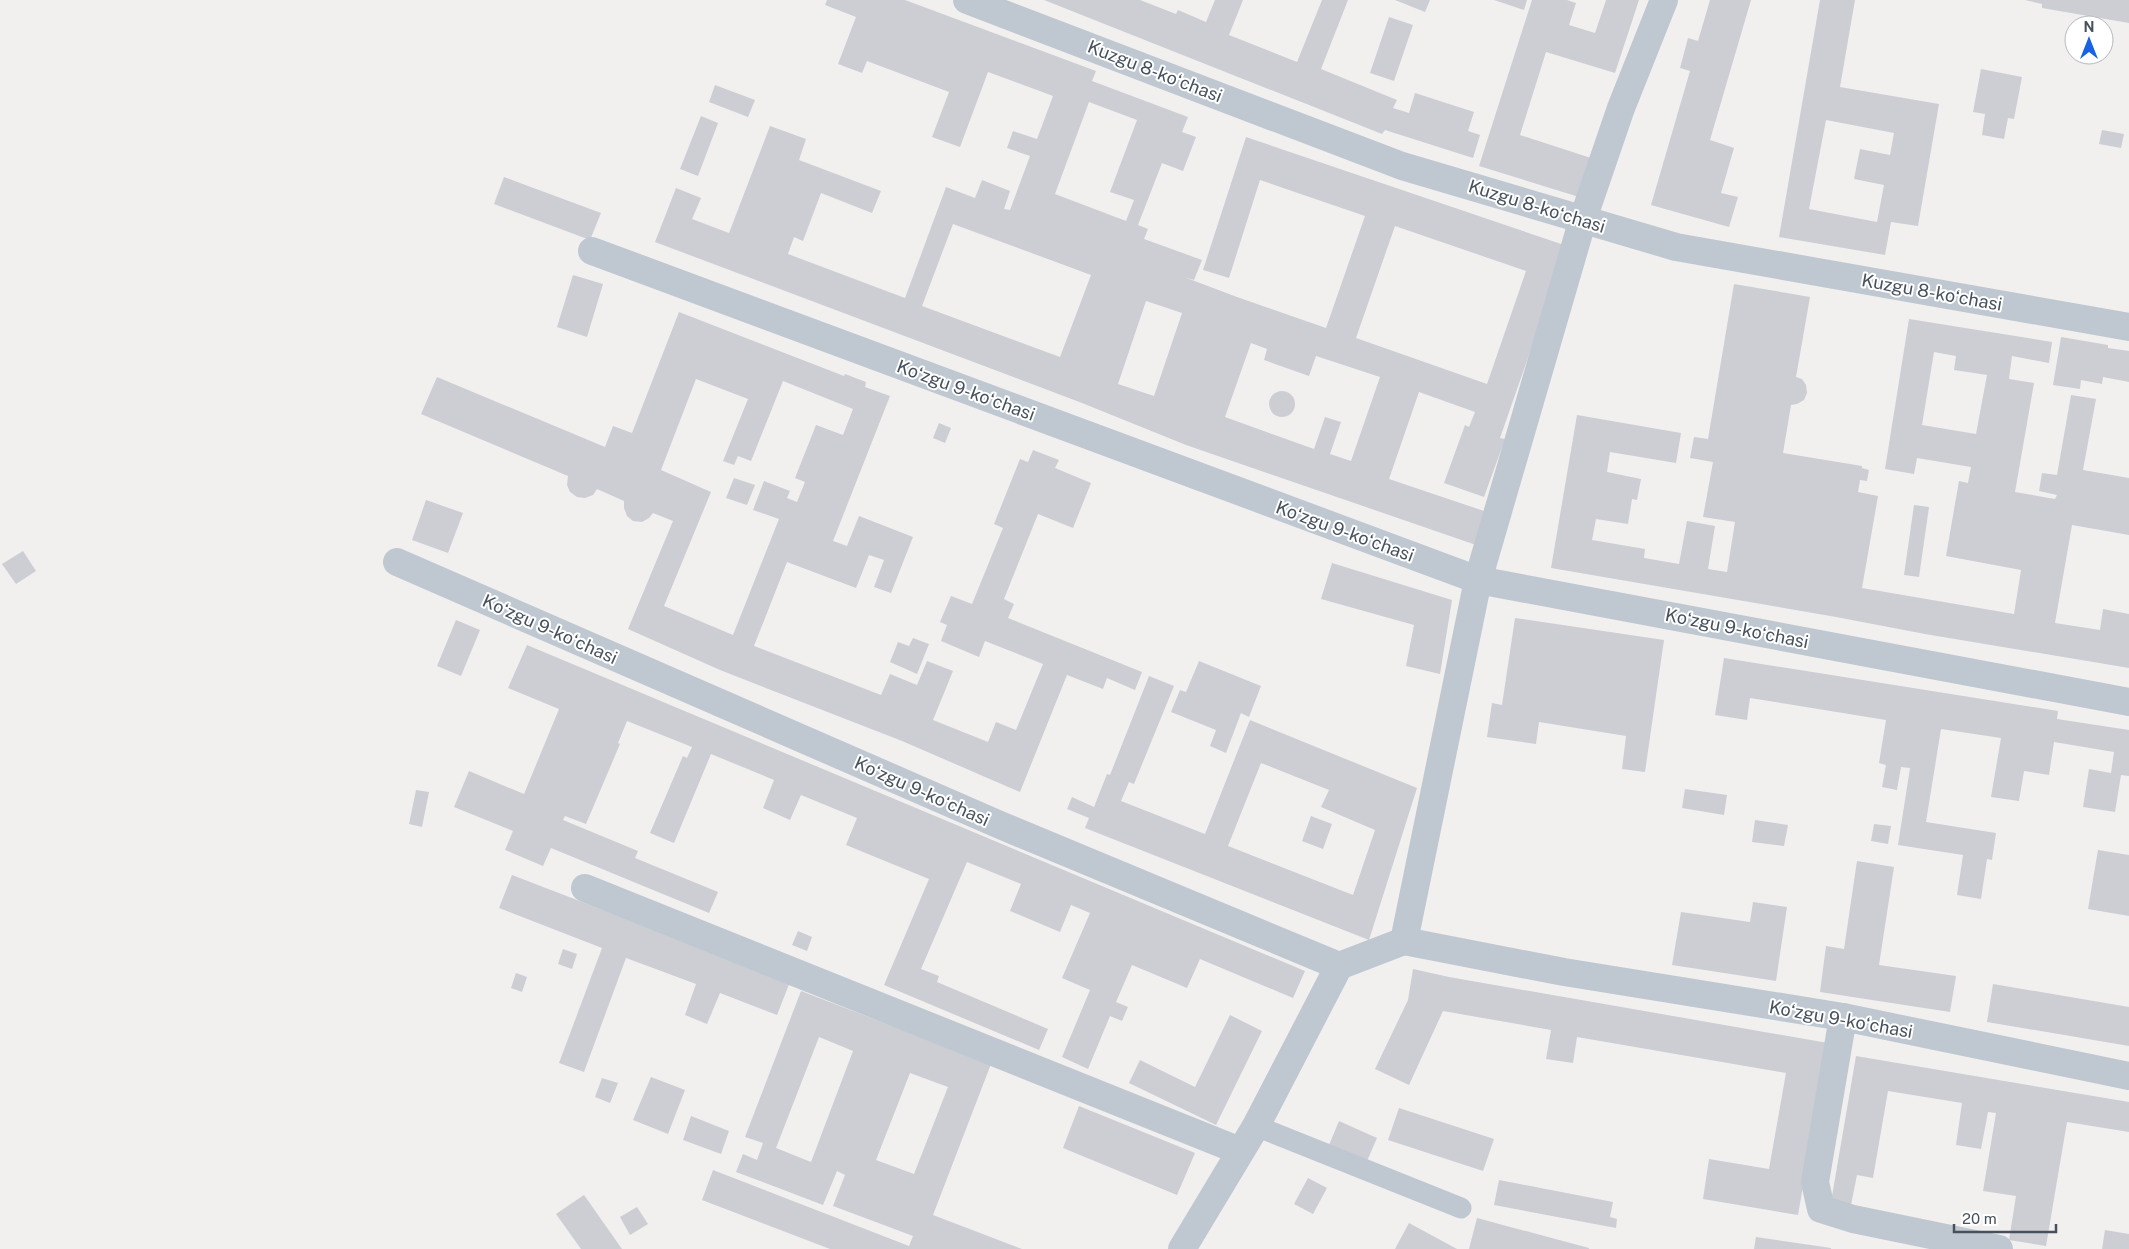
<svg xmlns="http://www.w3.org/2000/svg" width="2129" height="1249" font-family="'Public Sans',sans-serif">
	<rect width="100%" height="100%" fill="#f2efef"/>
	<g fill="#ccced4" fill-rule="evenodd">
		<path d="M827,0h78l191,71 -4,10 96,36 -6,15 14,5 -13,34 -21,-8 -24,62 10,4 -4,10 58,21 -8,20 -10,-3 53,20 89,31 39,-112 -105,-36 -31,98 -26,-8 43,-133 321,109 -67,192 5,1 -21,58 -40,-14 21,-58 4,2 6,-15 -56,-20 -30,87 98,33 -11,33 -290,-100 -104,-42 -427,-161 21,-54 25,10 -9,21 37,14 41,-107 36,13 -7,21 82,31 -9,22 -51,-20 -18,48 -9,-4 -6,17 117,44 41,-111 29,11 7,-18 28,11 -6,18 6,1 20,-54 -23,-8 6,-17 24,8 16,-43 -65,-24 -28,75 -28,-10 17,-45 -82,-31 -5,12 -24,-9 18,-47 -31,-12zM1089,102l48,18 -27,72 24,8 -8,21 -71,-27zM953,224l138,51 -31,82 -138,-51zM1395,226l131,45 -39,113 -131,-46zM1146,301l36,12 -28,83 -36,-12zM1251,343l16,6 -3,11 45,16 7,-20 64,21 -29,84 -21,-7 11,-32 -16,-5 -11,32 -89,-32z"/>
		<polygon points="1044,0 1140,0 1176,14 1178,10 1206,22 1215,0 1243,0 1229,35 1297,62 1322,0 1348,0 1321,69 1397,100 1393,108 1409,113 1415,93 1474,112 1468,131 1480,135 1473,158 1385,130 1382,134"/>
		<polygon points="1395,0 1430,0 1425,12"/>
		<polygon points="1494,0 1527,0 1524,10"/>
		<polygon points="1532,0 1567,0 1576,3 1569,25 1595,33 1606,0 1639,0 1615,73 1546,52 1520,135 1591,158 1579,197 1479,166"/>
		<polygon points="1710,0 1751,0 1710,140 1734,148 1721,193 1738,197 1729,227 1651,205 1690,71 1680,68 1688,38 1698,41"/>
		<path d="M1820,0h35l-15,87 99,17 -21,122 -27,-4 -6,33 -106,-18zM1826,120l68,13 -4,22 -30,-6 -6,30 30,6 -7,37 -68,-13z"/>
		<polygon points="2025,0 2129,0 2129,23 2042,8 2042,4"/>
		<polygon points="1389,17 1413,25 1394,81 1370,73"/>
		<polygon points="1981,69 2022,77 2014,119 2008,118 2004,139 1982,135 1985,114 1973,112"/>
		<polygon points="715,85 755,100 748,117 709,102"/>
		<polygon points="701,116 718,123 698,176 680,169"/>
		<polygon points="2102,130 2124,134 2121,148 2099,144"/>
		<polygon points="504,177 601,213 590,240 494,204"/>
		<polygon points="573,275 603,284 587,337 557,327"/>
		<path d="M1734,284l76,13 -14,80 6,2 4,6 1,8 -3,7 -7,4 -6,1 -8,48 79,13v2l7,2 -2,11 -7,-1 -2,12 20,4 -16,92 152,26 7,-44 -75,-14 13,-75 9,2 3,-16 -54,-9 -3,16 -29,-5 24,-150 143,23 -3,21 -37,-7 -3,23 25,4 -19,109 40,7 2,-4 -18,-4 3,-18 15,2 14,-80 25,4 -13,71 46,8v57l-57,-10 -17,98 45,7 3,-21 26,5v54l-204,-34 -89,-17 -285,-49 26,-153 104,18 -5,30 -66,-11 -3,20 34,7 -4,21 -5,-1 -4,25 -32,-5 -4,21 53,9 -1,9 35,6 8,-43 28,5 -7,43 19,3 8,-50 -32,-5 10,-55 -23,-4 4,-21 14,2zM1934,352l22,4 -2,14 33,5 -11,59 -54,-9z"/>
		<path d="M679,312l165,64 1,-2 21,8 -1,5 25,9 -57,145 14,5 12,-30 54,21 -22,56 -17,-6 10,-27 -15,-5 -13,33 -69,-26 -33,84 127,49 9,-21 27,11 10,-24 26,10 -20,49 55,22 8,-20 20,8 27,-66 -58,-23 -6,16 -38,-16 6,-16 -7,-3 11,-26 21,8 31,-76 -9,-4 26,-65 8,3 5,-12 26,10 -4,8 36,15 -18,45 -35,-14 -34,85 10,5 -6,14 134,54 -7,18 -28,-12 -4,11 -36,-14 -47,117 -118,-51 -182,-71 -92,-41 45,-108 -20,-8 -4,5 -7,4 -9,-1 -6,-5 -3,-8v-7l-27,-12 -4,6 -8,3 -8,-1 -7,-5 -3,-7 1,-9 -147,-62 16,-37 168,70 8,-21 19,7zM696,379l52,20 -25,62 11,4 4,-9 13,5 32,-80 70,28 -10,26 -27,-10 -21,53 10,4 -8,20 -10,-4 3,-7 -26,-10 -11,29 26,9 -46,116 -69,-29 47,-114 -50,-22z"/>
		<polygon points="2061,337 2108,345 2108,348 2129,351 2129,382 2103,377 2102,384 2081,380 2080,389 2053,385"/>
		<circle cx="1282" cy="404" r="13"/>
		<polygon points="939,423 951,428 945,443 933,438"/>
		<polygon points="734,478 755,485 747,505 726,498"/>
		<polygon points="426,500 463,513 448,553 412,540"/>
		<polygon points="1914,505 1929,507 1919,577 1904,575"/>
		<polygon points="23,551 36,571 16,584 2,564"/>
		<polygon points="1332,563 1452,600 1440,674 1406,666 1414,625 1321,599"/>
		<polygon points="1515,618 1664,640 1645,772 1622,769 1626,736 1539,722 1536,744 1487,737 1492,703 1502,705"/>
		<polygon points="456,620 480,630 461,676 437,666"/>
		<polygon points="913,638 929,644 917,674 890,662 898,642 909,646"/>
		<polygon points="527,645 1305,971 1293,998 1200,959 1187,988 1132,965 1116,1002 1128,1007 1122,1021 1110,1016 1088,1069 1062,1057 1090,990 1062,978 1090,913 1071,905 1060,932 1010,911 1021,884 967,862 921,969 939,976 937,982 1048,1029 1039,1050 884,985 929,879 846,845 857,818 801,795 790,820 763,808 774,780 711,754 674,843 650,833 683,756 687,758 692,747 627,721 618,743 620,744 586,824 565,816 563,820 638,851 635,858 718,892 709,913 551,848 543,866 505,850 513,831 454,807 469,771 524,794 559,709 508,688"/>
		<polygon points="1724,658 2058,711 2057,719 2129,730 2129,776 2121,775 2115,812 2083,807 2089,769 2111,773 2114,752 2054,742 2049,775 2024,771 2019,801 1991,797 2001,738 1941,729 1926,822 1996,833 1992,860 1987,859 1981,899 1957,895 1963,855 1898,845 1910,768 1901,767 1897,790 1882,787 1886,765 1879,763 1886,720 1750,698 1747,720 1715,715"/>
		<polygon points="1199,661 1261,686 1249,717 1241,713 1226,753 1210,746 1216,730 1171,712 1180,690 1186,692"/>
		<path d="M1149,676l25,10 -40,98 -5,-2 -8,19 84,33 45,-114 167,68 -48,152 -284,-112 4,-10 -22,-9 5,-12 22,10 13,-33 3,1zM1261,763l68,27 -8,17 54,23 -22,65 -125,-49z"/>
		<polygon points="1685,789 1727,795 1724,815 1682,808"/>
		<polygon points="416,790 429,792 422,827 409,824"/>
		<polygon points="1311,816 1332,824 1323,849 1302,841"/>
		<polygon points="1755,820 1788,825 1784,846 1752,842"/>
		<polygon points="1874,824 1891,826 1888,844 1871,841"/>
		<polygon points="2098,850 2129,855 2129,916 2088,909"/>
		<polygon points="1857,861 1894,867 1879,965 1956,976 1950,1012 1820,992 1826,946 1844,949"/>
		<polygon points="512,875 790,982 777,1015 720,993 707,1024 685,1015 696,984 626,958 584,1072 559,1063 602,948 499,908"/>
		<polygon points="1753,902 1787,907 1776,981 1672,965 1681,912 1750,922"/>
		<polygon points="798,931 812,937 807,951 792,945"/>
		<polygon points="563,949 577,954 572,969 558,964"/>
		<polygon points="1413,969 1449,977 1828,1043 1798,1215 1703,1199 1709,1159 1769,1169 1786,1073 1577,1037 1573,1063 1546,1059 1551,1030 1443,1011 1409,1085 1375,1069 1408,1000"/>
		<polygon points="516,973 527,977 522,992 511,988"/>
		<polygon points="1993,984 2129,1007 2129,1046 1987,1022"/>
		<path d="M801,991l190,73 -58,151 89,34h-192l-128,-49 11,-30 196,76 4,-10 -80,-30 12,-31 -8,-4 -14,34 -87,-33 7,-18 14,6 6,-17 -18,-6zM819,1037l34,14 -42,111 -35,-14zM910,1073l38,14 -34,87 -38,-14z"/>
		<polygon points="1230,1015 1262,1031 1216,1125 1129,1083 1140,1060 1195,1087"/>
		<polygon points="1856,1056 2129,1102 2129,1132 2067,1122 2046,1246 2009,1240 2016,1196 1983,1191 1996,1113 1988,1112 1981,1149 1956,1145 1962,1103 1888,1091 1873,1178 1857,1175 1851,1205 1831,1202"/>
		<polygon points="651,1077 685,1090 668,1134 633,1120"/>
		<polygon points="602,1078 618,1083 610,1103 595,1097"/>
		<polygon points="1079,1106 1195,1153 1177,1195 1063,1148"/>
		<polygon points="1399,1108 1494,1139 1483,1171 1388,1140"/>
		<polygon points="691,1116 729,1131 721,1154 683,1140"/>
		<polygon points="1339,1121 1377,1138 1367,1161 1329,1145"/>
		<polygon points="1308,1178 1327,1188 1313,1214 1294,1204"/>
		<polygon points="1499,1180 1613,1202 1610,1217 1617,1219 1616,1228 1494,1205"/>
		<polygon points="584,1195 622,1249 581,1249 556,1214"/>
		<polygon points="637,1207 648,1224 630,1235 620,1217"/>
		<polygon points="1477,1218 1589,1248 1589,1249 1469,1249"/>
		<polygon points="1409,1223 1457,1249 1395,1249"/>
		<polygon points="2105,1230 2129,1234 2129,1249 2102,1249"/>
		<polygon points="1756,1237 1831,1248 1831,1249 1754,1249"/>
	</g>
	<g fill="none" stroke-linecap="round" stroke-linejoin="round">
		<polyline stroke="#bfc8d1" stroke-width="21" points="1256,1126 1461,1208"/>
		<g stroke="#bfc8d1" stroke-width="28">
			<polyline points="967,0 1402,166 1676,247 2129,327"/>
			<polyline points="592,251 1478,580 2129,702"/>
			<polyline points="397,562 1000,825 1339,966"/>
			<polyline points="585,888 1240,1151"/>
			<polyline points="1404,941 1564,972 1843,1017 2129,1076"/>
			<polyline points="1843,1017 1815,1182 1821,1209 1853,1219 1999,1249"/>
			<polyline points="1182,1249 1256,1126 1339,966 1404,941 1478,580 1583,219 1621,108 1664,0"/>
		</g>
	</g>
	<g text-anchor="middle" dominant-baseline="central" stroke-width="4" stroke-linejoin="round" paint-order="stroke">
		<g font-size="18" fill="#47515d" stroke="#fff">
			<text transform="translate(1155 71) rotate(21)">Kuzgu 8-koʻchasi</text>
			<text transform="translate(1537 206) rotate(17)">Kuzgu 8-koʻchasi</text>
			<text transform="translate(1932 292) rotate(10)">Kuzgu 8-koʻchasi</text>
			<text transform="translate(966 390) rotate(20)">Koʻzgu 9-koʻchasi</text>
			<text transform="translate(1345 531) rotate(20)">Koʻzgu 9-koʻchasi</text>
			<text transform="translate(1737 628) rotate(11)">Koʻzgu 9-koʻchasi</text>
			<text transform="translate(550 629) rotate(24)">Koʻzgu 9-koʻchasi</text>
			<text transform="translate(922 791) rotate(24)">Koʻzgu 9-koʻchasi</text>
			<text transform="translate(1841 1019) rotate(10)">Koʻzgu 9-koʻchasi</text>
		</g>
	</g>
	<g transform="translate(2089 40)"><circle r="24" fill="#ffffff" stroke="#b5b9be"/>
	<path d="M0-4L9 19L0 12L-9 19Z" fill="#1863e3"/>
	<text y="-8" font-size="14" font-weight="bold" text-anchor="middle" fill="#47515d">N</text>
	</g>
	<path d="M1954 1224v8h102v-8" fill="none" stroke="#47515d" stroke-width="2.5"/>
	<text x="1962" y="1224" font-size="15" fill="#47515d" stroke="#ffffff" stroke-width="4" paint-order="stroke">20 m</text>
</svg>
